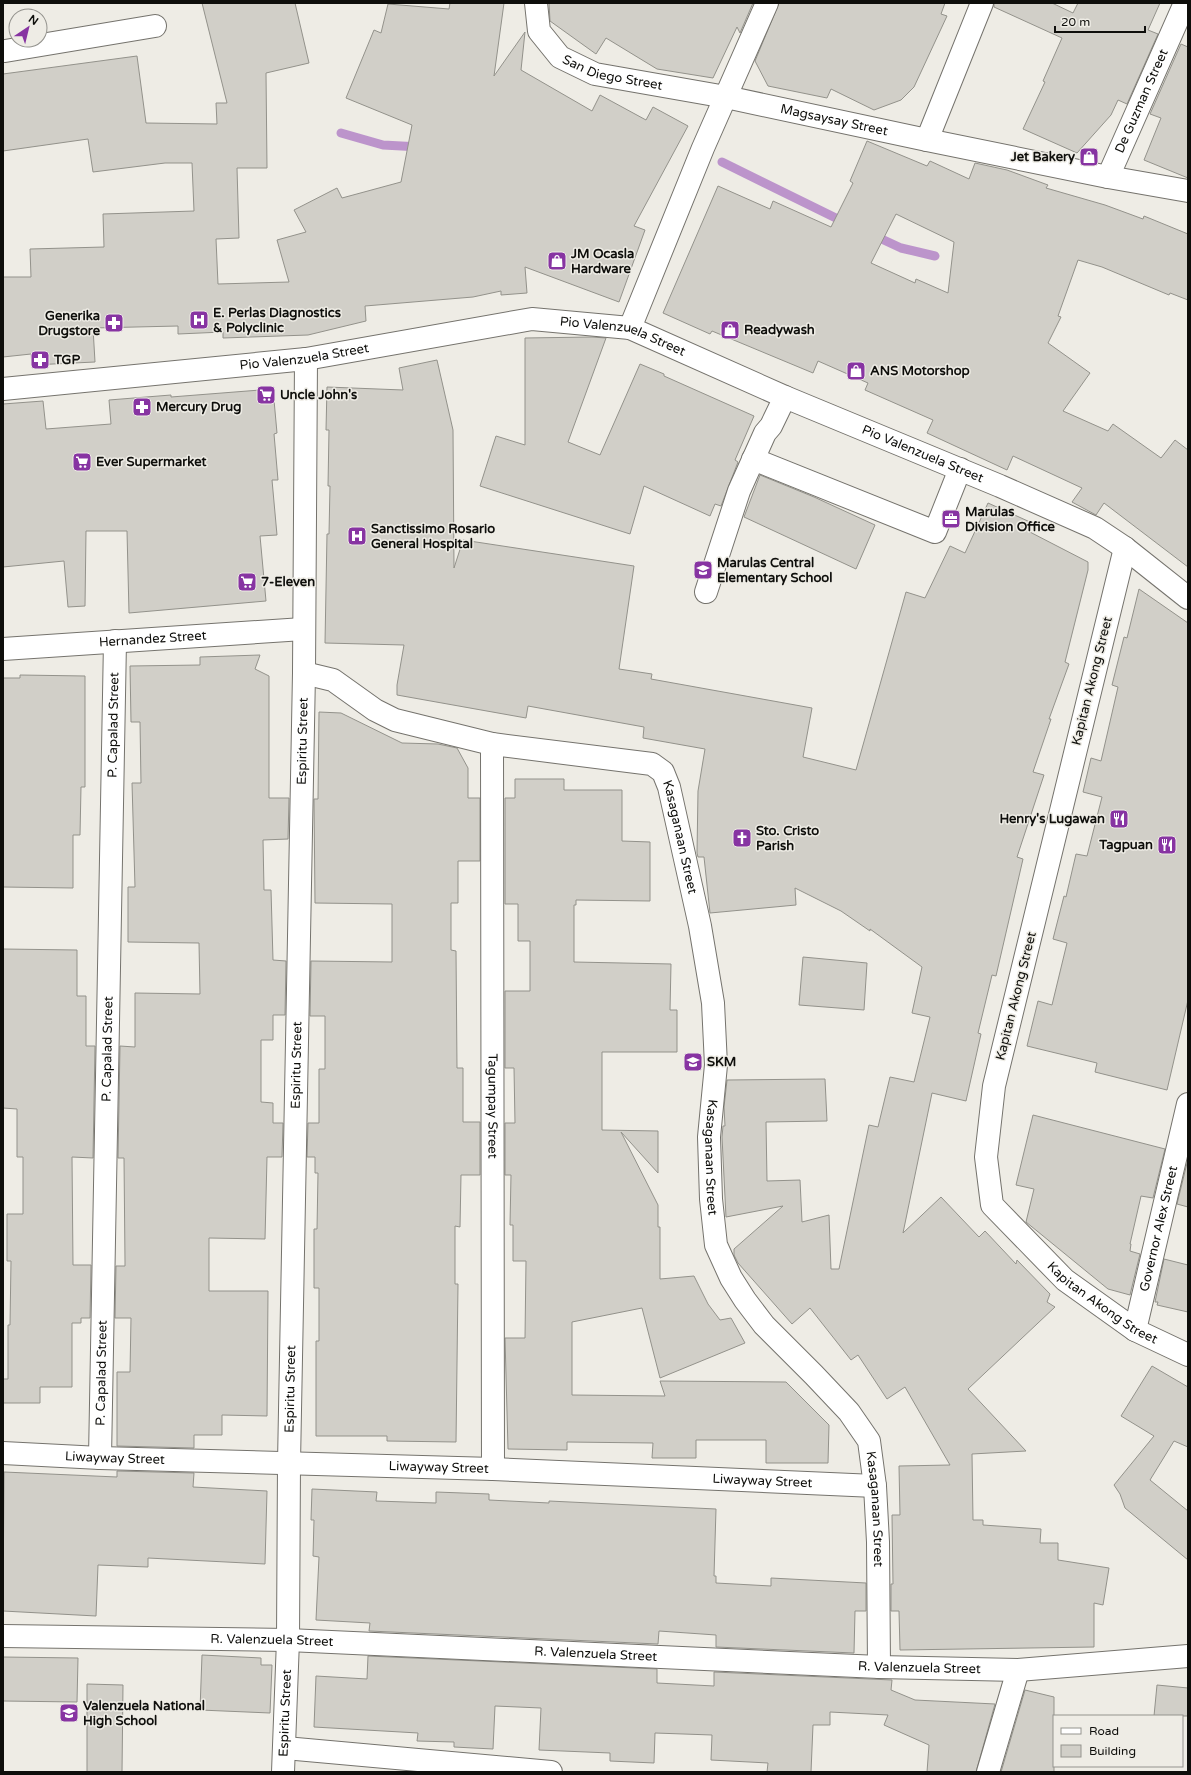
<svg xmlns="http://www.w3.org/2000/svg" width="1191" height="1775" font-family="'Varela Round',sans-serif">
	<rect width="100%" height="100%" fill="#eeece5"/>
	<g fill="none" stroke-linecap="round" stroke-linejoin="round">
		<g stroke="#bc94cb" stroke-width="9">
			<polyline points="341,133 383,145 420,147"/>
			<polyline points="722,162 846,223"/>
			<polyline points="873,235 901,248 935,256"/>
		</g>
	</g>
	<g fill="#d1cfc8" stroke="#93928b" fill-rule="evenodd">
		<polygon points="202,3 295,3 309,63 266,73 267,168 237,168 239,238 216,239 218,284 289,282 277,240 306,232 294,210 337,188 342,198 401,182 412,125 346,98 374,30 381,33 388,4 449,9 450,3 504,3 494,76 525,32 521,70 592,111 600,95 646,120 653,107 688,126 634,226 645,230 619,302 525,267 527,293 501,295 501,291 473,297 365,306 366,321 308,335 223,338 223,332 178,334 178,326 93,328 95,362 32,365 31,354 3,357 3,277 31,277 30,249 104,247 103,214 194,211 192,163 165,163 93,172 88,139 3,151 3,74 137,56 146,123 217,124 216,103 227,103"/>
		<polygon points="549,3 753,3 740,33 737,27 713,78 657,69 606,38 596,54 550,21"/>
		<polygon points="779,3 945,3 941,14 947,16 914,87 901,100 874,110 831,89 827,98 768,86 755,61"/>
		<polygon points="994,3 1052,3 1073,13 1078,3 1160,3 1148,30 1158,34 1127,104 1118,100 1111,115 1077,153 1023,129 1045,82 1043,81 1062,38 994,7"/>
		<polygon points="1181,44 1188,47 1188,178 1144,160 1161,118 1150,114"/>
		<path d="M867,141l60,25 3,-5 39,18 6,-16 32,7 41,15 -2,3 59,17 38,14 1,-3 44,18v66l-18,-7 -1,2 -67,-28 -24,-7 -20,56 3,1 -13,26 42,30 -27,38 45,20 5,-7 48,34 14,-18 13,10v117l-84,-64 -8,12 -24,-13 10,-14 -69,-32 -6,14 -80,-37 6,-13 -68,-30 3,-7 -50,-22 -5,12 -101,-42 -2,3 -47,-21 55,-127 52,23 3,-8 58,26 22,-44 -3,-2zM896,214l58,28 -6,51 -32,-14 -1,4 -44,-20z"/>
		<polygon points="592,337 606,338 568,442 600,455 640,364 664,374 664,376 754,416 735,460 738,462 721,506 715,504 710,516 644,486 630,534 480,486 496,436 525,445 525,338"/>
		<polygon points="437,360 453,430 454,568 463,540 634,566 619,669 652,674 651,679 812,708 803,757 856,770 906,592 925,598 950,546 965,553 988,503 1030,522 1026,530 1088,562 1088,570 1065,662 1069,664 1049,719 1051,719 1033,772 1044,775 1017,857 1023,859 996,976 992,975 978,1033 981,1034 966,1101 932,1093 903,1233 941,1197 979,1237 985,1231 1016,1264 1017,1260 1050,1294 1047,1302 1055,1307 968,1389 1026,1451 972,1454 973,1520 983,1520 983,1525 1041,1529 1040,1543 1058,1543 1058,1560 1109,1568 1103,1605 1094,1603 1094,1647 900,1650 899,1611 891,1611 891,1584 893,1584 892,1515 900,1515 899,1466 950,1465 905,1387 887,1399 858,1355 851,1360 810,1308 792,1324 738,1263 734,1255 734,1249 783,1206 726,1217 722,1137 723,1126 725,1126 724,1107 727,1080 825,1079 827,1121 766,1122 767,1181 800,1180 802,1222 829,1215 831,1269 839,1269 869,1125 878,1127 890,1077 914,1082 930,1017 912,1013 922,967 870,929 870,931 841,911 795,888 796,905 710,913 704,857 698,857 697,853 698,791 705,749 643,738 644,727 528,706 526,718 397,695 397,685 404,645 325,643 327,534 329,534 330,486 328,486 329,430 326,430 327,387 403,390 399,368"/>
		<polygon points="273,389 277,433 274,434 278,480 272,480 277,535 260,536 266,601 129,613 127,531 86,531 85,606 68,607 64,561 3,567 3,404 43,401 46,429 111,424 109,400 171,395 171,397"/>
		<polygon points="760,475 814,497 875,525 856,569 744,517"/>
		<polygon points="1139,589 1188,623 1188,1000 1167,1090 1095,1072 1097,1063 1027,1046 1038,1001 1052,1005 1067,943 1053,939 1064,896 1066,897 1076,854 1087,856 1102,797 1083,792 1091,758 1101,761 1118,687 1112,685 1124,637 1127,638"/>
		<polygon points="260,655 255,669 269,676 269,798 289,798 288,839 263,840 264,890 271,890 273,960 286,961 285,1015 273,1015 273,1040 261,1040 261,1102 273,1103 273,1123 283,1123 282,1157 267,1157 265,1239 209,1238 209,1291 268,1291 267,1416 222,1415 222,1435 194,1435 194,1448 117,1446 117,1372 130,1372 131,1318 115,1318 116,1266 125,1266 125,1262 124,1158 118,1158 120,1046 135,1047 135,993 200,994 199,943 128,942 128,887 135,887 132,783 141,783 140,722 131,722 130,666 200,665 200,657"/>
		<polygon points="20,675 85,676 85,787 81,787 80,835 73,835 73,888 3,887 3,678 20,678"/>
		<polygon points="319,712 341,713 402,743 438,744 457,748 468,768 468,798 480,798 480,861 458,861 458,903 451,903 451,950 456,951 457,1068 463,1068 463,1122 480,1122 480,1175 461,1175 460,1227 455,1226 455,1284 458,1284 456,1442 387,1441 387,1436 316,1436 316,1341 319,1341 319,1288 314,1288 314,1229 317,1229 318,1173 315,1173 315,1157 307,1157 308,1123 319,1123 319,1069 325,1069 325,1016 310,1016 311,961 392,962 392,904 315,903 314,799 318,799"/>
		<polygon points="515,779 564,779 564,790 622,790 622,841 650,842 650,901 576,900 576,905 574,905 574,962 671,964 670,1010 677,1010 677,1052 602,1052 602,1130 658,1131 658,1173 621,1132 658,1205 658,1227 660,1227 660,1279 694,1276 708,1304 720,1320 731,1318 745,1343 660,1378 642,1308 572,1322 572,1395 665,1396 660,1381 786,1382 829,1425 828,1463 766,1463 766,1440 696,1440 696,1458 652,1458 653,1443 567,1442 567,1450 508,1449 505,1338 525,1338 526,1261 513,1261 513,1225 510,1225 511,1175 505,1175 505,1123 515,1123 514,1068 505,1068 505,991 530,991 530,941 518,941 518,904 505,904 505,798 515,798"/>
		<polygon points="3,949 77,950 77,996 86,996 86,1046 95,1046 93,1158 72,1157 73,1265 91,1265 90,1318 81,1318 81,1323 72,1323 72,1387 40,1387 40,1403 3,1403 3,1379 8,1379 8,1325 10,1325 11,1261 7,1261 7,1214 23,1214 23,1157 17,1157 17,1109 3,1108"/>
		<polygon points="803,957 867,963 864,1010 799,1005"/>
		<polygon points="1033,1115 1165,1149 1153,1198 1141,1196 1130,1244 1131,1244 1130,1251 1140,1254 1130,1295 1108,1289 1026,1222 1034,1189 1016,1185"/>
		<polygon points="1188,1159 1188,1207 1177,1204"/>
		<polygon points="1164,1259 1188,1265 1188,1312 1157,1305 1158,1302 1155,1302"/>
		<polygon points="1152,1366 1188,1387 1188,1447 1174,1441 1150,1480 1188,1511 1188,1560 1125,1508 1120,1494 1114,1485 1154,1436 1121,1416"/>
		<polygon points="117,1471 194,1473 193,1487 267,1491 265,1564 148,1558 148,1567 98,1565 96,1616 3,1611 4,1472 117,1477"/>
		<polygon points="312,1489 377,1492 376,1501 436,1503 436,1492 489,1494 489,1500 549,1503 549,1501 716,1509 714,1576 716,1576 716,1583 771,1586 771,1578 866,1583 866,1611 855,1611 854,1653 716,1647 716,1635 659,1631 658,1644 369,1631 370,1623 316,1620 319,1557 313,1556 314,1520 311,1520"/>
		<polygon points="202,1655 261,1658 261,1665 272,1665 270,1713 200,1710"/>
		<polygon points="368,1656 657,1669 657,1683 714,1686 714,1672 892,1680 891,1690 915,1700 995,1704 976,1772 927,1772 929,1745 884,1725 888,1715 830,1712 830,1725 813,1725 811,1772 767,1772 768,1763 711,1760 712,1735 655,1733 654,1763 610,1761 610,1753 539,1750 541,1708 495,1706 493,1749 454,1747 454,1742 417,1741 418,1733 314,1727 316,1676 367,1679"/>
		<polygon points="3,1657 78,1658 77,1702 3,1701"/>
		<polygon points="87,1684 123,1685 122,1772 87,1772"/>
		<polygon points="1157,1685 1188,1688 1188,1716 1154,1716"/>
		<polygon points="1025,1690 1054,1697 1054,1772 1001,1772"/>
	</g>
	<g fill="none" stroke-linecap="round" stroke-linejoin="round">
		<defs>
			<g id="minor">
				<path id="s1" d="M536,3l3,28 21,26 35,17 131,23 201,43 181,37 80,14"/>
				<polyline points="5,51 155,26"/>
				<polyline points="927,140 982,3"/>
				<path id="s2" d="M1108,177l77,-174"/>
				<polyline points="630,328 703,148 767,3"/>
				<path id="s3" d="M3,389l303,-30 226,-40 98,9 155,69 215,89 95,42 30,20 63,50"/>
				<polyline points="753,459 935,532 960,469"/>
				<path id="s4" d="M1125,548l-131,538 -8,71 6,48 73,75 70,50 53,25"/>
				<polyline points="706,592 739,491 765,433 771,426 785,397"/>
				<path id="s5" d="M3,649l300,-20"/>
				<path id="s6" d="M304,673l29,7 42,30 20,10 97,24 160,20 11,8 6,15 31,139 13,77 3,62 -7,72 2,62 5,46 15,33 14,22 19,25 50,50 35,37 20,29 6,45 3,56 1,125"/>
				<path id="s7" d="M492,744l1,725"/>
				<path id="s8" d="M1135,1330l53,-226"/>
				<path id="s9" d="M3,1453l97,5 393,11 382,17"/>
				<path id="s10" d="M100,1458l15,-817"/>
				<path id="s11" d="M3,1636l285,4 591,27 139,3 170,-14"/>
				<polyline points="285,1748 551,1772"/>
				<path id="s12" d="M283,1772l5,-132 1,-177 15,-790 2,-314"/>
				<polyline points="988,1772 1018,1670"/>
			</g>
		</defs>
		<use href="#minor" stroke="#75736d" stroke-width="24"/>
		<use href="#minor" stroke="#fff" stroke-width="22"/>
	</g>
	<defs>
		<symbol id="shop-square" viewBox="-11 -11 22 22"><rect x="-9" y="-9" width="18" height="18" rx="4" fill="#8734a2" stroke="#eeece5"/><path d="M-5-2.5h2.3a2.7 3.5 0 0 1 5.4 0H5L5.5 6h-11ZM-1.5-2.5h3a1.5 2.3 0 0 0-3 0Z" fill="#fff"/></symbol>
		<symbol id="hospital-square" viewBox="-11 -11 22 22"><rect x="-9" y="-9" width="18" height="18" rx="4" fill="#8734a2" stroke="#eeece5"/><path d="M-5-5h3v3.5h4V-5h3V5h-3V1.5h-4V5h-3Z" fill="#fff"/></symbol>
		<symbol id="pharmacy-square" viewBox="-11 -11 22 22"><rect x="-9" y="-9" width="18" height="18" rx="4" fill="#8734a2" stroke="#eeece5"/><path d="M-2-6h4v4h4v4h-4v4h-4v-4h-4v-4h4Z" fill="#fff"/></symbol>
		<symbol id="supermarket-square" viewBox="-11 -11 22 22"><rect x="-9" y="-9" width="18" height="18" rx="4" fill="#8734a2" stroke="#eeece5"/><path d="M-6-5.5h2.5l.6 2H6L4.5 2H-2.5L-4.4-4H-6ZM-1.5 3.2a1.3 1.3 0 1 0 .1 0ZM3 3.2a1.3 1.3 0 1 0 .1 0Z" fill="#fff"/></symbol>
		<symbol id="office-square" viewBox="-11 -11 22 22"><rect x="-9" y="-9" width="18" height="18" rx="4" fill="#8734a2" stroke="#eeece5"/><path d="M-6-3h4V-5.5h4V-3h4V5H-6ZM-1-4.5V-3h2v-1.5ZM-6 0V1H6V0Z" fill="#fff"/></symbol>
		<symbol id="school-square" viewBox="-11 -11 22 22"><rect x="-9" y="-9" width="18" height="18" rx="4" fill="#8734a2" stroke="#eeece5"/><path d="M0-5L7-2L0 1L-7-2ZM-4 1L0 2.5L4 1V4Q0 6-4 4Z" fill="#fff"/></symbol>
		<symbol id="restaurant-square" viewBox="-11 -11 22 22"><rect x="-9" y="-9" width="18" height="18" rx="4" fill="#8734a2" stroke="#eeece5"/><path d="M-5-6h1v4h1v-4h1v4h1v-4h1v5L-1.5 .5V6h-2V.5L-5-1ZM5-6V6H3V1.5H1.5Q1.5-4 5-6Z" fill="#fff"/></symbol>
		<symbol id="church-square" viewBox="-11 -11 22 22"><rect x="-9" y="-9" width="18" height="18" rx="4" fill="#8734a2" stroke="#eeece5"/><path d="M-1.2-6h2.4v3.5h3.3v2.4h-3.3V6h-2.4V-.1h-3.3v-2.4h3.3Z" fill="#fff"/></symbol>
	</defs>
	<g fill-rule="evenodd">
		<use href="#shop-square" x="1078" y="146" width="22" height="22"/>
		<use href="#shop-square" x="546" y="250" width="22" height="22"/>
		<use href="#hospital-square" x="188" y="309" width="22" height="22"/>
		<use href="#pharmacy-square" x="103" y="312" width="22" height="22"/>
		<use href="#shop-square" x="719" y="319" width="22" height="22"/>
		<use href="#pharmacy-square" x="29" y="349" width="22" height="22"/>
		<use href="#shop-square" x="845" y="360" width="22" height="22"/>
		<use href="#supermarket-square" x="255" y="384" width="22" height="22"/>
		<use href="#pharmacy-square" x="131" y="396" width="22" height="22"/>
		<use href="#supermarket-square" x="71" y="451" width="22" height="22"/>
		<use href="#office-square" x="940" y="508" width="22" height="22"/>
		<use href="#hospital-square" x="346" y="525" width="22" height="22"/>
		<use href="#school-square" x="692" y="559" width="22" height="22"/>
		<use href="#supermarket-square" x="236" y="571" width="22" height="22"/>
		<use href="#restaurant-square" x="1108" y="808" width="22" height="22"/>
		<use href="#church-square" x="731" y="827" width="22" height="22"/>
		<use href="#restaurant-square" x="1156" y="834" width="22" height="22"/>
		<use href="#school-square" x="682" y="1051" width="22" height="22"/>
		<use href="#school-square" x="58" y="1702" width="22" height="22"/>
	</g>
	<g text-anchor="middle" dominant-baseline="central" stroke-width="3" stroke-linejoin="round" paint-order="stroke">
		<g font-size="13" fill="#0e0e0b" stroke="#eeece5">
			<text stroke="none"><textPath href="#s1" startOffset="117">San Diego Street</textPath></text>
			<text stroke="none"><textPath href="#s2" startOffset="83">De Guzman Street</textPath></text>
			<text stroke="none"><textPath href="#s1" startOffset="344">Magsaysay Street</textPath></text>
			<text stroke="none"><textPath href="#s3" startOffset="627">Pio Valenzuela Street</textPath></text>
			<text stroke="none"><textPath href="#s3" startOffset="303">Pio Valenzuela Street</textPath></text>
			<text stroke="none"><textPath href="#s3" startOffset="951">Pio Valenzuela Street</textPath></text>
			<text stroke="none"><textPath href="#s5" startOffset="150">Hernandez Street</textPath></text>
			<text transform="translate(1092 681) rotate(-76)">Kapitan Akong Street</text>
			<text stroke="none"><textPath href="#s10" startOffset="733">P. Capalad Street</textPath></text>
			<text stroke="none"><textPath href="#s12" startOffset="1031">Espiritu Street</textPath></text>
			<text stroke="none"><textPath href="#s6" startOffset="446">Kasaganaan Street</textPath></text>
			<text transform="translate(1016 996) rotate(-76)">Kapitan Akong Street</text>
			<text stroke="none"><textPath href="#s10" startOffset="409">P. Capalad Street</textPath></text>
			<text stroke="none"><textPath href="#s12" startOffset="707">Espiritu Street</textPath></text>
			<text stroke="none"><textPath href="#s7" startOffset="362">Tagumpay Street</textPath></text>
			<text stroke="none"><textPath href="#s6" startOffset="770">Kasaganaan Street</textPath></text>
			<text stroke="none"><textPath href="#s8" startOffset="104">Governor Alex Street</textPath></text>
			<text stroke="none"><textPath href="#s4" startOffset="822">Kapitan Akong Street</textPath></text>
			<text stroke="none"><textPath href="#s10" startOffset="85">P. Capalad Street</textPath></text>
			<text stroke="none"><textPath href="#s12" startOffset="383">Espiritu Street</textPath></text>
			<text stroke="none"><textPath href="#s9" startOffset="112">Liwayway Street</textPath></text>
			<text stroke="none"><textPath href="#s9" startOffset="436">Liwayway Street</textPath></text>
			<text stroke="none"><textPath href="#s9" startOffset="760">Liwayway Street</textPath></text>
			<text stroke="none"><textPath href="#s6" startOffset="1177">Kasaganaan Street</textPath></text>
			<text stroke="none"><textPath href="#s11" startOffset="269">R. Valenzuela Street</textPath></text>
			<text stroke="none"><textPath href="#s11" startOffset="593">R. Valenzuela Street</textPath></text>
			<text stroke="none"><textPath href="#s11" startOffset="917">R. Valenzuela Street</textPath></text>
			<text stroke="none"><textPath href="#s12" startOffset="59">Espiritu Street</textPath></text>
		</g>
		<g font-size="13" font-weight="bold" fill="#0e0e0b" stroke="#eeece5" text-anchor="start">
			<text x="1075" y="157" text-anchor="end">Jet Bakery</text>
			<text x="571" y="254">JM Ocasla<tspan x="571" dy="15">Hardware</tspan></text>
			<text x="213" y="313">E. Perlas Diagnostics<tspan x="213" dy="15">&amp; Polyclinic</tspan></text>
			<text x="100" y="316" text-anchor="end">Generika<tspan x="100" dy="15">Drugstore</tspan></text>
			<text x="744" y="330">Readywash</text>
			<text x="54" y="360">TGP</text>
			<text x="870" y="371">ANS Motorshop</text>
			<text x="280" y="395">Uncle John's</text>
			<text x="156" y="407">Mercury Drug</text>
			<text x="96" y="462">Ever Supermarket</text>
			<text x="965" y="512">Marulas<tspan x="965" dy="15">Division Office</tspan></text>
			<text x="371" y="529">Sanctissimo Rosario<tspan x="371" dy="15">General Hospital</tspan></text>
			<text x="717" y="563">Marulas Central<tspan x="717" dy="15">Elementary School</tspan></text>
			<text x="261" y="582">7-Eleven</text>
			<text x="1105" y="819" text-anchor="end">Henry's Lugawan</text>
			<text x="756" y="831">Sto. Cristo<tspan x="756" dy="15">Parish</tspan></text>
			<text x="1153" y="845" text-anchor="end">Tagpuan</text>
			<text x="707" y="1062">SKM</text>
			<text x="83" y="1706">Valenzuela National<tspan x="83" dy="15">High School</tspan></text>
		</g>
	</g>
	<rect width="1191" height="1775" fill="none" stroke="#0e0e0b" stroke-width="8"/>
	<rect x="1053" y="1715" width="130" height="52" fill="#eeece5" stroke="#94938e"/>
	<rect x="1061" y="1728" width="20" height="6" fill="#ffffff" stroke="#94938e"/>
	<text x="1089" y="1735" font-size="12" fill="#0e0e0b">Road</text>
	<rect x="1061" y="1745" width="20" height="12" fill="#d1cfc8" stroke="#94938e"/>
	<text x="1089" y="1755" font-size="12" fill="#0e0e0b">Building</text>
	<g transform="translate(28 28) rotate(35)"><circle r="19" fill="#eeece5" stroke="#94938e"/>
	<path d="M0-3L7 15L0 10L-7 15Z" fill="#8734a2"/>
	<text y="-6" font-size="11" font-weight="bold" text-anchor="middle" fill="#0e0e0b">N</text>
	</g>
	<path d="M1055 26v6h90v-6" fill="none" stroke="#0e0e0b" stroke-width="2"/>
	<text x="1061" y="26" font-size="12" fill="#0e0e0b" stroke="#eeece5" stroke-width="3" paint-order="stroke">20 m</text>
</svg>
